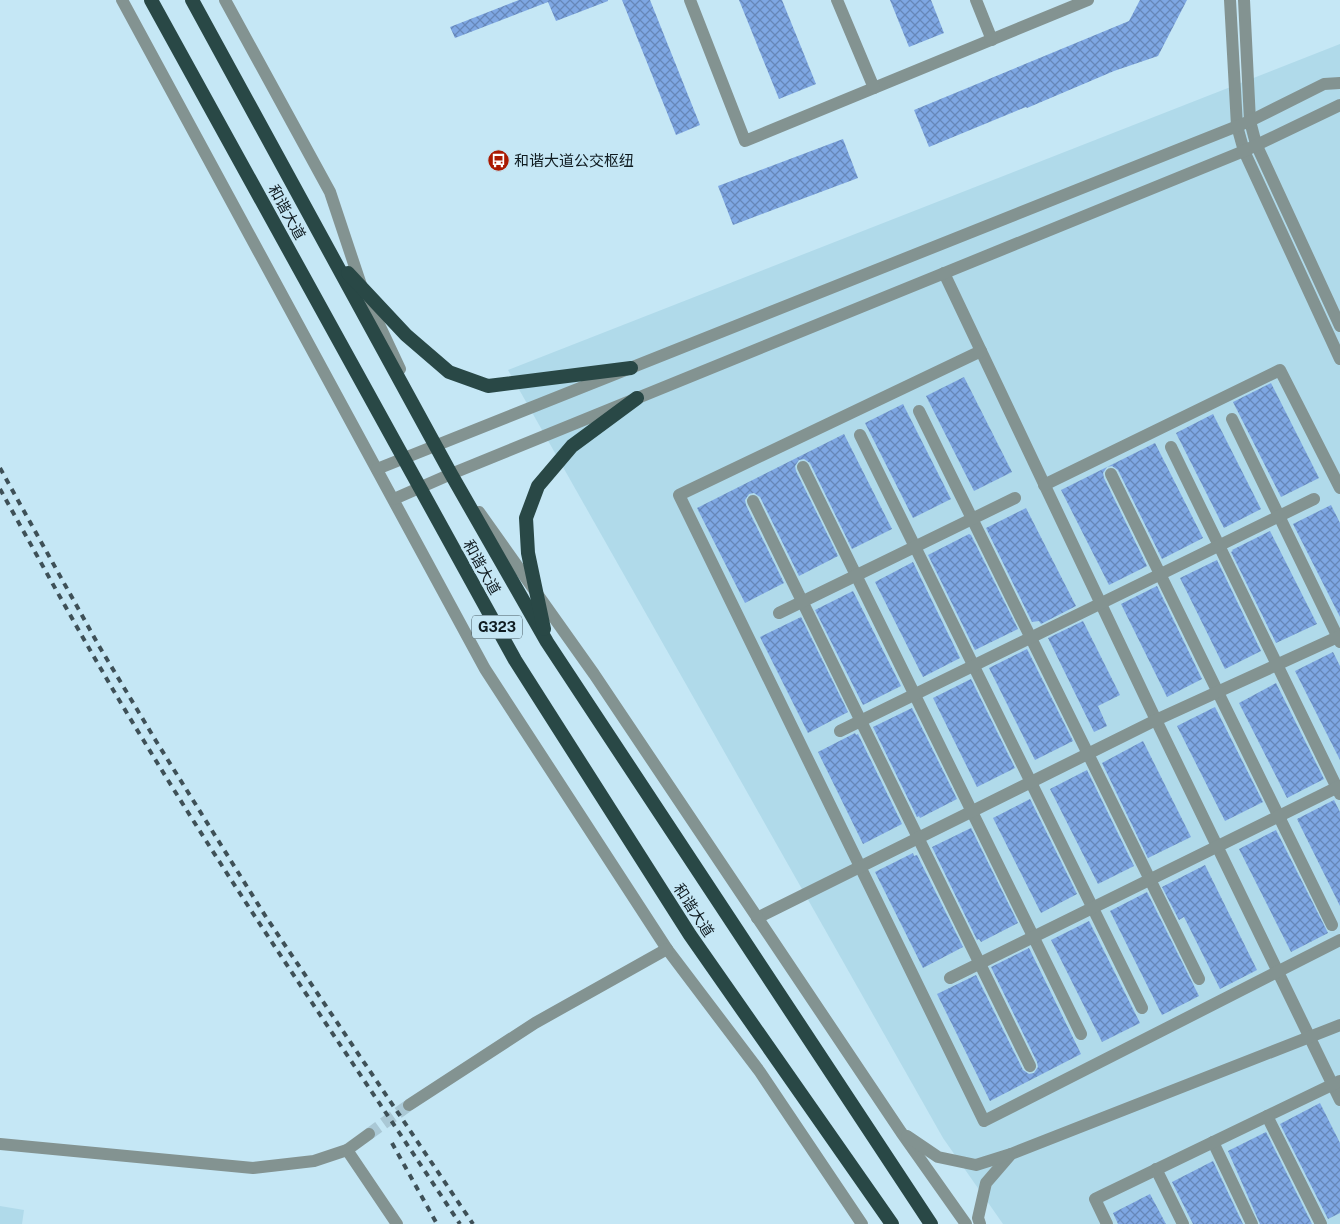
<svg xmlns="http://www.w3.org/2000/svg" width="1340" height="1224" font-family="'Public Sans','Noto Sans SC',sans-serif">
	<defs>
		<pattern id="building-cross-hatch" width="8" height="8" patternUnits="userSpaceOnUse" patternTransform="scale(1.25)"><rect width="8" height="8" fill="#7ea7e3"/><path d="M0 0l8 8M0 8l8-8" fill="none" stroke="#6687b8"/></pattern>
	</defs>
	<rect width="100%" height="100%" fill="#c5e7f5"/>
	<g fill="#b0daea">
		<polygon points="1340,44 1340,1224 1003,1224 943,1138 508,370"/>
		<polygon points="0,1206 24,1210 22,1224 0,1224"/>
	</g>
	<g fill="url(#building-cross-hatch)">
		<polygon points="519,0 608,0 608,1 556,21 548,2 455,38 450,27"/>
		<polygon points="622,0 650,0 700,125 676,135"/>
		<polygon points="739,0 782,0 816,84 779,99"/>
		<polygon points="890,0 931,0 944,33 909,47"/>
		<polygon points="1140,0 1187,0 1158,56 1114,71 1027,108 1026,107 929,147 914,110 1129,21"/>
		<polygon points="843,139 858,178 733,225 718,186"/>
		<polygon points="964,377 1012,472 974,491 926,396"/>
		<polygon points="1271,383 1319,478 1281,497 1233,402"/>
		<polygon points="903,404 951,499 913,518 865,423"/>
		<polygon points="1213,414 1261,509 1224,528 1176,433"/>
		<polygon points="844,434 892,529 852,549 810,463 804,459 799,460 795,466 796,471 838,556 799,576 760,497 754,493 749,494 745,500 746,505 784,583 745,603 697,508"/>
		<polygon points="1155,443 1203,538 1162,559 1118,470 1112,466 1107,467 1103,473 1104,478 1147,566 1109,585 1061,490"/>
		<polygon points="1331,505 1340,523 1340,617 1293,524"/>
		<polygon points="1026,508 1076,606 1041,624 1039,621 1032,622 986,528"/>
		<polygon points="1270,531 1317,624 1276,643 1231,552 1233,551 1232,550"/>
		<polygon points="969,534 971,535 1018,629 975,650 928,555"/>
		<polygon points="1217,560 1261,651 1225,669 1180,578"/>
		<polygon points="913,562 960,658 923,677 875,582"/>
		<polygon points="1157,586 1202,679 1167,697 1121,604"/>
		<polygon points="853,591 901,686 863,705 815,610"/>
		<polygon points="801,617 848,712 808,733 760,637"/>
		<polygon points="1083,621 1120,695 1098,706 1107,726 1094,732 1048,638"/>
		<polygon points="1027,649 1073,741 1035,760 989,668"/>
		<polygon points="1333,652 1340,666 1340,760 1295,671"/>
		<polygon points="971,679 1015,768 977,787 933,698"/>
		<polygon points="1276,683 1324,779 1287,798 1239,703"/>
		<polygon points="1215,707 1263,802 1225,821 1177,726"/>
		<polygon points="912,708 957,799 920,818 919,816 917,817 873,727"/>
		<polygon points="855,733 856,735 858,734 902,824 863,844 818,752"/>
		<polygon points="1143,741 1191,837 1148,858 1102,763"/>
		<polygon points="1087,770 1134,866 1098,884 1050,789"/>
		<polygon points="1030,799 1077,894 1041,913 993,818"/>
		<polygon points="1334,800 1340,812 1340,906 1297,819"/>
		<polygon points="971,828 1018,923 981,942 979,939 977,940 932,847"/>
		<polygon points="1276,830 1328,933 1291,952 1239,849"/>
		<polygon points="913,853 914,856 917,855 963,947 923,968 875,872"/>
		<polygon points="1205,865 1257,970 1220,989 1184,917 1179,920 1162,887"/>
		<polygon points="1147,892 1199,996 1162,1015 1110,911"/>
		<polygon points="1089,921 1140,1023 1102,1042 1051,940"/>
		<polygon points="1029,948 1081,1054 990,1101 937,994 976,975 1023,1070 1029,1074 1034,1073 1038,1067 1037,1062 991,967"/>
		<polygon points="1320,1103 1340,1143 1340,1213 1328,1219 1280,1124"/>
		<polygon points="1266,1132 1312,1224 1260,1224 1228,1151"/>
		<polygon points="1213,1161 1243,1224 1193,1224 1172,1182"/>
		<polygon points="1150,1194 1166,1224 1118,1224 1113,1213"/>
	</g>
	<g fill="none" stroke-linecap="round" stroke-linejoin="round">
		<polyline stroke="#aac8d5" stroke-width="12" stroke-dasharray="12 6" stroke-linecap="butt" points="369,1134 409,1105"/>
		<g stroke="#839391" stroke-width="12">
			<polyline points="690,0 745,141 1088,0"/>
			<polyline points="837,0 874,88"/>
			<polyline points="976,0 992,40"/>
			<polyline points="944,273 1156,720 1340,1100"/>
			<polyline points="981,351 679,495 984,1121 1340,940"/>
			<polyline points="919,411 1199,979"/>
			<polyline points="1232,419 1340,642"/>
			<polyline points="860,435 1142,1008"/>
			<polyline points="1171,447 1340,794"/>
			<polyline points="803,467 1081,1034"/>
			<polyline points="1111,474 1332,925"/>
			<polyline points="1044,485 1280,370 1340,488"/>
			<polyline points="753,501 1030,1066"/>
			<polyline points="779,613 1015,498"/>
			<polyline points="840,731 1314,499"/>
			<polyline points="757,918 1156,720 1340,636"/>
			<polyline points="950,978 1340,786"/>
			<polyline points="1267,1116 1321,1224"/>
			<polyline points="1213,1142 1252,1224"/>
			<polyline points="347,1150 397,1224"/>
			<polyline points="1156,1169 1183,1224"/>
			<polyline points="980,1224 978,1218 986,1183 1011,1154 1340,1025"/>
			<polyline points="1107,1224 1095,1199 1340,1081"/>
		</g>
		<g stroke="#839391" stroke-width="12">
			<polyline points="122,0 485,669 667,949 760,1072 862,1224"/>
			<polyline points="225,0 330,192 362,288 400,369"/>
			<polyline points="1230,0 1237,126 1244,151 1340,359"/>
			<polyline points="1244,0 1250,121 1256,144 1340,326"/>
			<polyline points="377,469 1250,121 1324,84 1340,83"/>
			<polyline points="394,499 451,474 1244,151 1340,105"/>
			<polyline points="479,512 594,674 901,1132 966,1224"/>
			<polyline points="409,1105 535,1023 667,949"/>
			<polyline points="907,1136 938,1157 976,1165 1011,1154"/>
			<polyline points="0,1144 253,1168 314,1161 347,1150 369,1134"/>
		</g>
		<g stroke="#294846" stroke-width="14">
			<polyline points="151,0 515,660 690,935 892,1224"/>
			<polyline points="192,0 451,474 547,642 931,1224"/>
			<polyline points="348,273 406,335 449,372 488,386 631,368"/>
			<polyline points="544,629 528,553 526,518 538,486 572,446 637,398"/>
		</g>
		<g stroke="#3e5057" stroke-width="4" stroke-dasharray="6 6" stroke-linecap="butt">
			<polyline points="0,468 99,646 156,741 266,917 473,1224"/>
			<path d="M0,489c48,86 95,173 147,257 99,163 208,319 313,478"/>
			<polyline points="392,1143 437,1224"/>
		</g>
	</g>
	<defs>
		<symbol id="bus-disc" viewBox="-11 -11 22 22"><circle r="9.5" fill="#aa1a02" stroke="#c5e7f5"/><path d="M-5-6H5V4H4V6H2V4H-2V6H-4V4H-5ZM-3.5-4V0h7V-4ZM-3.5 1.2v1.5H-2V1.2ZM2 1.2v1.5H3.5V1.2Z" fill="#fff"/></symbol>
	</defs>
	<g fill-rule="evenodd">
		<use href="#bus-disc" x="486" y="148" width="25" height="25"/>
	</g>
	<g text-anchor="middle" dominant-baseline="central" stroke-width="5" stroke-linejoin="round" paint-order="stroke">
		<rect fill="#c5e7f5" stroke="#465860" stroke-width="1" x="472" y="615.5" width="50" height="23" rx="4"/>
		<g font-size="14" font-weight="bold" fill="#0f1b20">
			<text x="497" y="627">G323</text>
		</g>
		<g font-size="15" fill="#0f1b20" stroke="#c5e7f5" text-anchor="start">
			<text x="514" y="160">和谐大道公交枢纽</text>
		</g>
		<g font-size="15" fill="#0f1b20" stroke="#c5e7f5">
			<text transform="translate(287 212) rotate(61)">和谐大道</text>
			<text transform="translate(482 567) rotate(61)">和谐大道</text>
			<text transform="translate(694 910) rotate(57)">和谐大道</text>
		</g>
	</g>
</svg>
